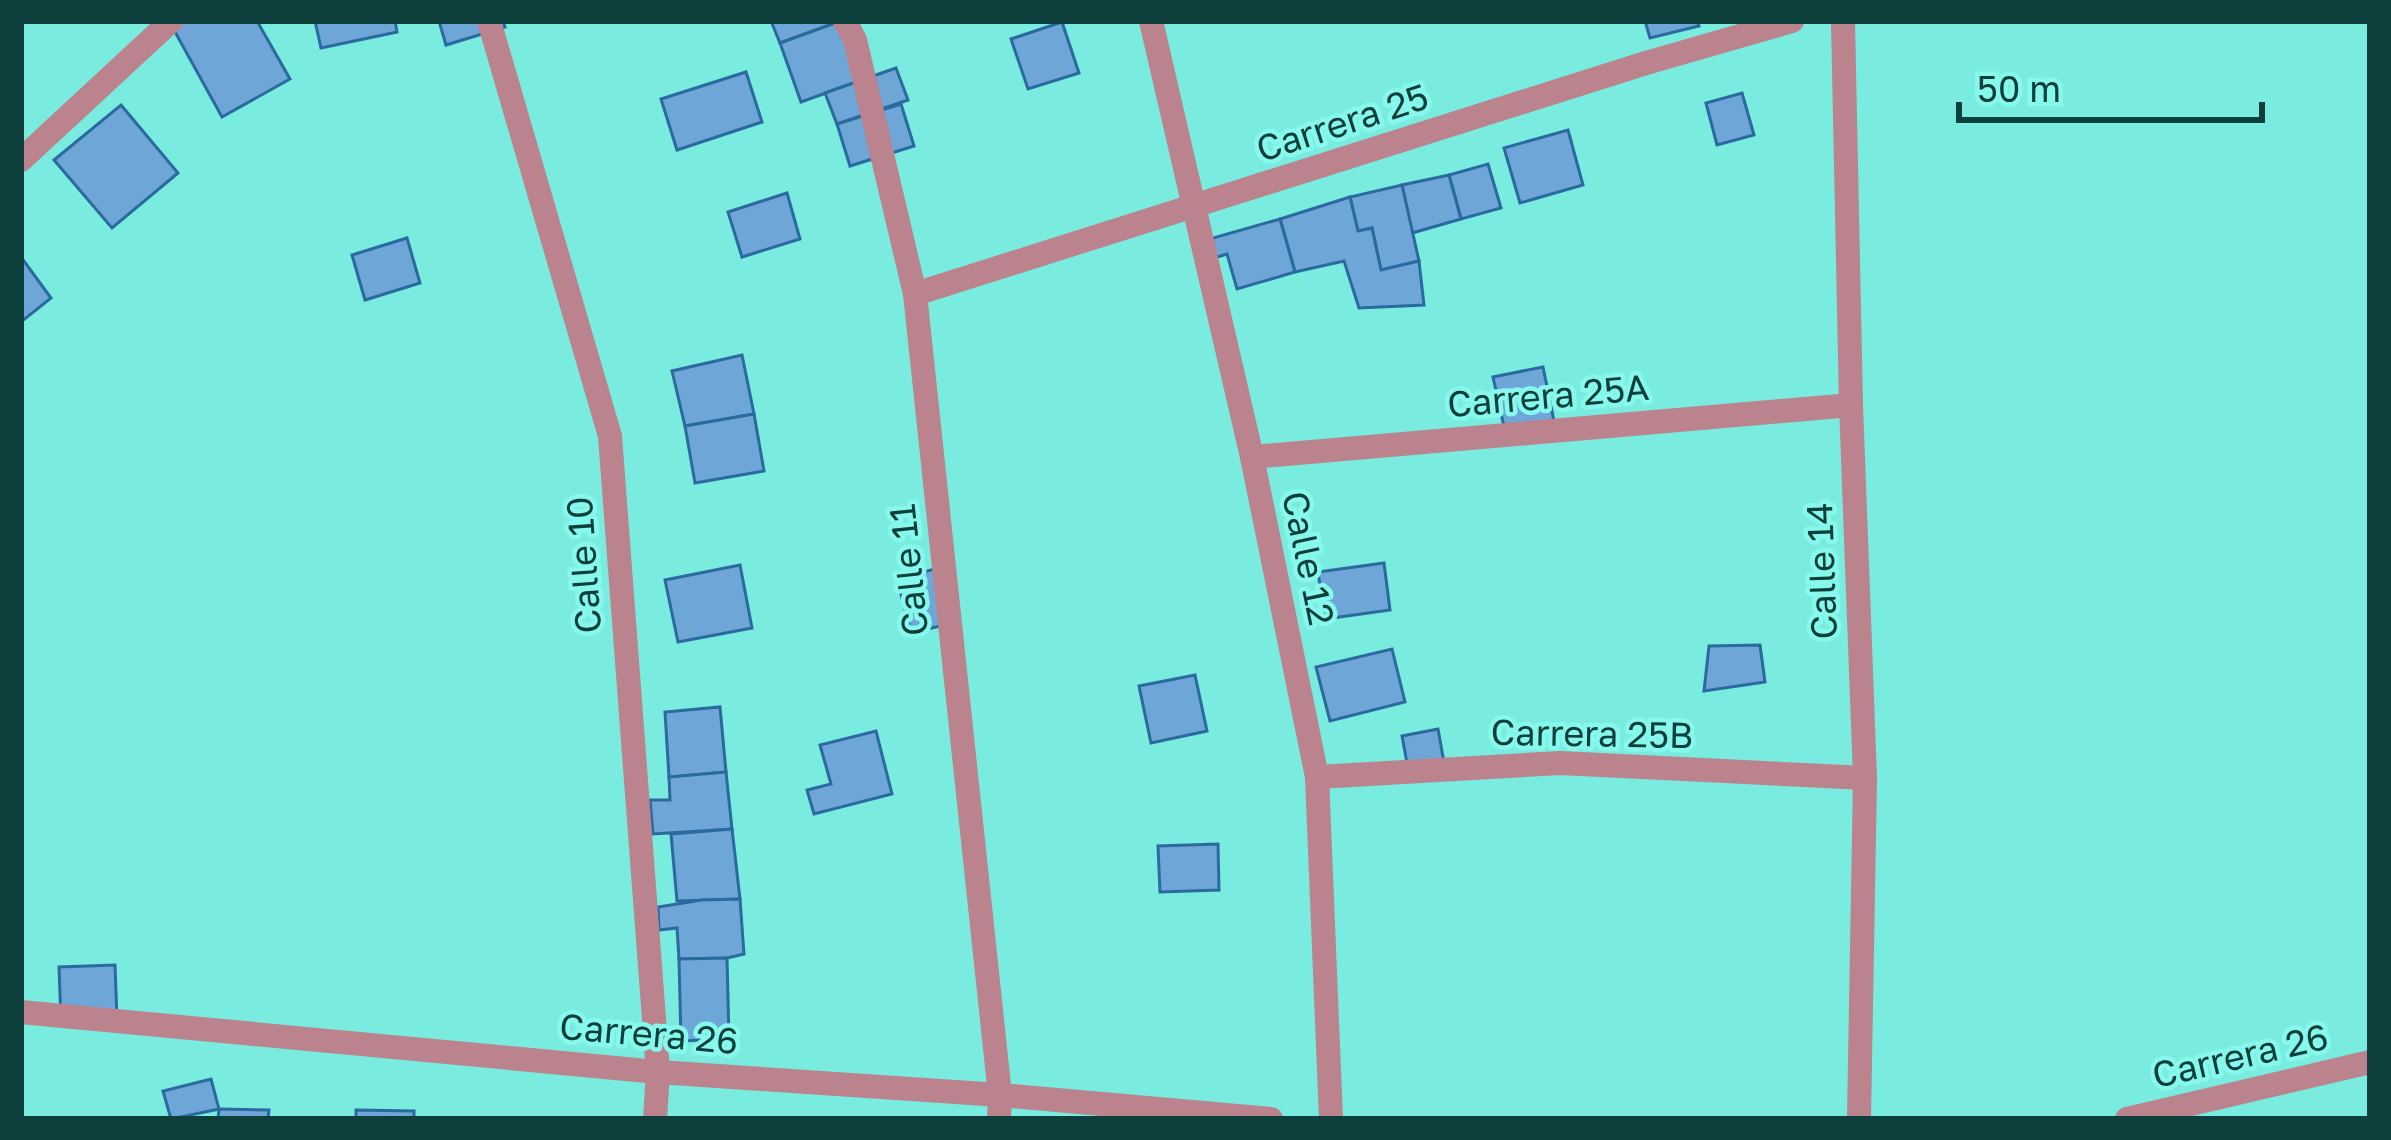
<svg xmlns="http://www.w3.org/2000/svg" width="2391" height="1140" font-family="'Golos Text',sans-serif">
	<rect width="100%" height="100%" fill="#79ebdf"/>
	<g fill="#6ea6d8" stroke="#2a6a9f" stroke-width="3">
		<polygon points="169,21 257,21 290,79 222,117"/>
		<polygon points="315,21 395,21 397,32 321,48"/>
		<polygon points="439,21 503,21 505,27 446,45"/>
		<polygon points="771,21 838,21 838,22 780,43"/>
		<polygon points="1645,21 1697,21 1699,26 1650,38"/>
		<polygon points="838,22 859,81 801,102 780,43"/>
		<polygon points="1062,22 1079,73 1028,89 1011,39"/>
		<polygon points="896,68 908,100 837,124 825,93"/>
		<polygon points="746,72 762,122 677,150 661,99"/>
		<polygon points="1742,93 1754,135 1717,145 1706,103"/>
		<polygon points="901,104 914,146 850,166 837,124"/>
		<polygon points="121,105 178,173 112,228 54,160"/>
		<polygon points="1568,130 1583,185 1520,203 1504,148"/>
		<polygon points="1488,164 1501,208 1461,219 1449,175"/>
		<polygon points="1449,175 1461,219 1412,233 1402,185"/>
		<polygon points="1402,185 1419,261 1381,270 1372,228 1358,231 1350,197"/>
		<polygon points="787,193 800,239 742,257 728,212"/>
		<polygon points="1350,197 1358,231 1372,228 1381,270 1419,261 1424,305 1359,308 1344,261 1295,272 1280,219"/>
		<polygon points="1280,219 1295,272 1237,289 1227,254 1211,259 1206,240"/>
		<polygon points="407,238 420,283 365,300 352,255"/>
		<polygon points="21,257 51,298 21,322"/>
		<polygon points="742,355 754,414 685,426 672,371"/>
		<polygon points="1543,367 1555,426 1506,436 1493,377"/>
		<polygon points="754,414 764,471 695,483 685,426"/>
		<polygon points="1384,563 1390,610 1325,619 1318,572"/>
		<polygon points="740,565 752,628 678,642 665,580"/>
		<polygon points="938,568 953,623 911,633 897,579"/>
		<polygon points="1760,645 1765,682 1704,691 1709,646"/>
		<polygon points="1392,649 1405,702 1330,721 1316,667"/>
		<polygon points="1195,675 1207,731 1151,743 1139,686"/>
		<polygon points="720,707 726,772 669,777 665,712"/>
		<polygon points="1438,729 1445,768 1409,774 1402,736"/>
		<polygon points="876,731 892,794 814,814 807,790 831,784 820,745"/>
		<polygon points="726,772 732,829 653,834 650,800 670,800 669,777"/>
		<polygon points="732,829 740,899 677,901 671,834"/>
		<polygon points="1218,844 1219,890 1160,892 1158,846"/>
		<polygon points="740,899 744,954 727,958 679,959 677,928 659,930 658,907 702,900"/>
		<polygon points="727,958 729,1039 681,1041 679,959"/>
		<polygon points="115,965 117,1019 61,1021 59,967"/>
		<polygon points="211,1079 219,1109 171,1119 163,1091"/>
		<polygon points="219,1109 269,1110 268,1119 218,1119"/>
		<polygon points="356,1110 414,1111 414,1119 356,1119"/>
	</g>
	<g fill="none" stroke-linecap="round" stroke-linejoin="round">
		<g stroke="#ba838d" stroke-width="24">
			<polyline points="489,21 610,436 658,1072 655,1119"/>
			<polyline points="845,21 855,40 915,294 1000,1095 999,1119"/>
			<polyline points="1151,21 1252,457 1317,777 1331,1119"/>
			<polyline points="1843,21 1851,405 1865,778 1859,1119"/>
			<polyline points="21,160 171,21"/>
			<polyline points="915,294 1646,63 1792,21"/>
			<polyline points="1252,457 1851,405"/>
			<polyline points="1317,777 1560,763 1865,778"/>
			<polyline points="21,1012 658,1072 1000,1095 1271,1119"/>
			<polyline points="2127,1119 2370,1062"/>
		</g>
	</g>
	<g text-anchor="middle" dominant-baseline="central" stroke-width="9" stroke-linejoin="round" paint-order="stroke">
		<g font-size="36" fill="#0d403c" stroke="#87f8ec">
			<text transform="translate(1342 122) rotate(-18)">Carrera 25</text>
			<text transform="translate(1548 395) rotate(-5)">Carrera 25A</text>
			<text transform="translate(1309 558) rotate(78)">Calle 12</text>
			<text transform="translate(583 565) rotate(-94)">Calle 10</text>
			<text transform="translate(908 570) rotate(-96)">Calle 11</text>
			<text transform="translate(1821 571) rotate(-92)">Calle 14</text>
			<text transform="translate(1592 733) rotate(1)">Carrera 25B</text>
			<text transform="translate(649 1033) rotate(5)">Carrera 26</text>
			<text transform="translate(2240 1055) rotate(-13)">Carrera 26</text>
		</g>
	</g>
	<rect width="2391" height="1140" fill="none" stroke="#0d403c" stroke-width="48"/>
	<path d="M1959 102v18h303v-18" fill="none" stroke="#0d403c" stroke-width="6"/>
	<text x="1977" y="102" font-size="36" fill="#0d403c" stroke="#87f8ec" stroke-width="9" paint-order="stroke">50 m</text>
</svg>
